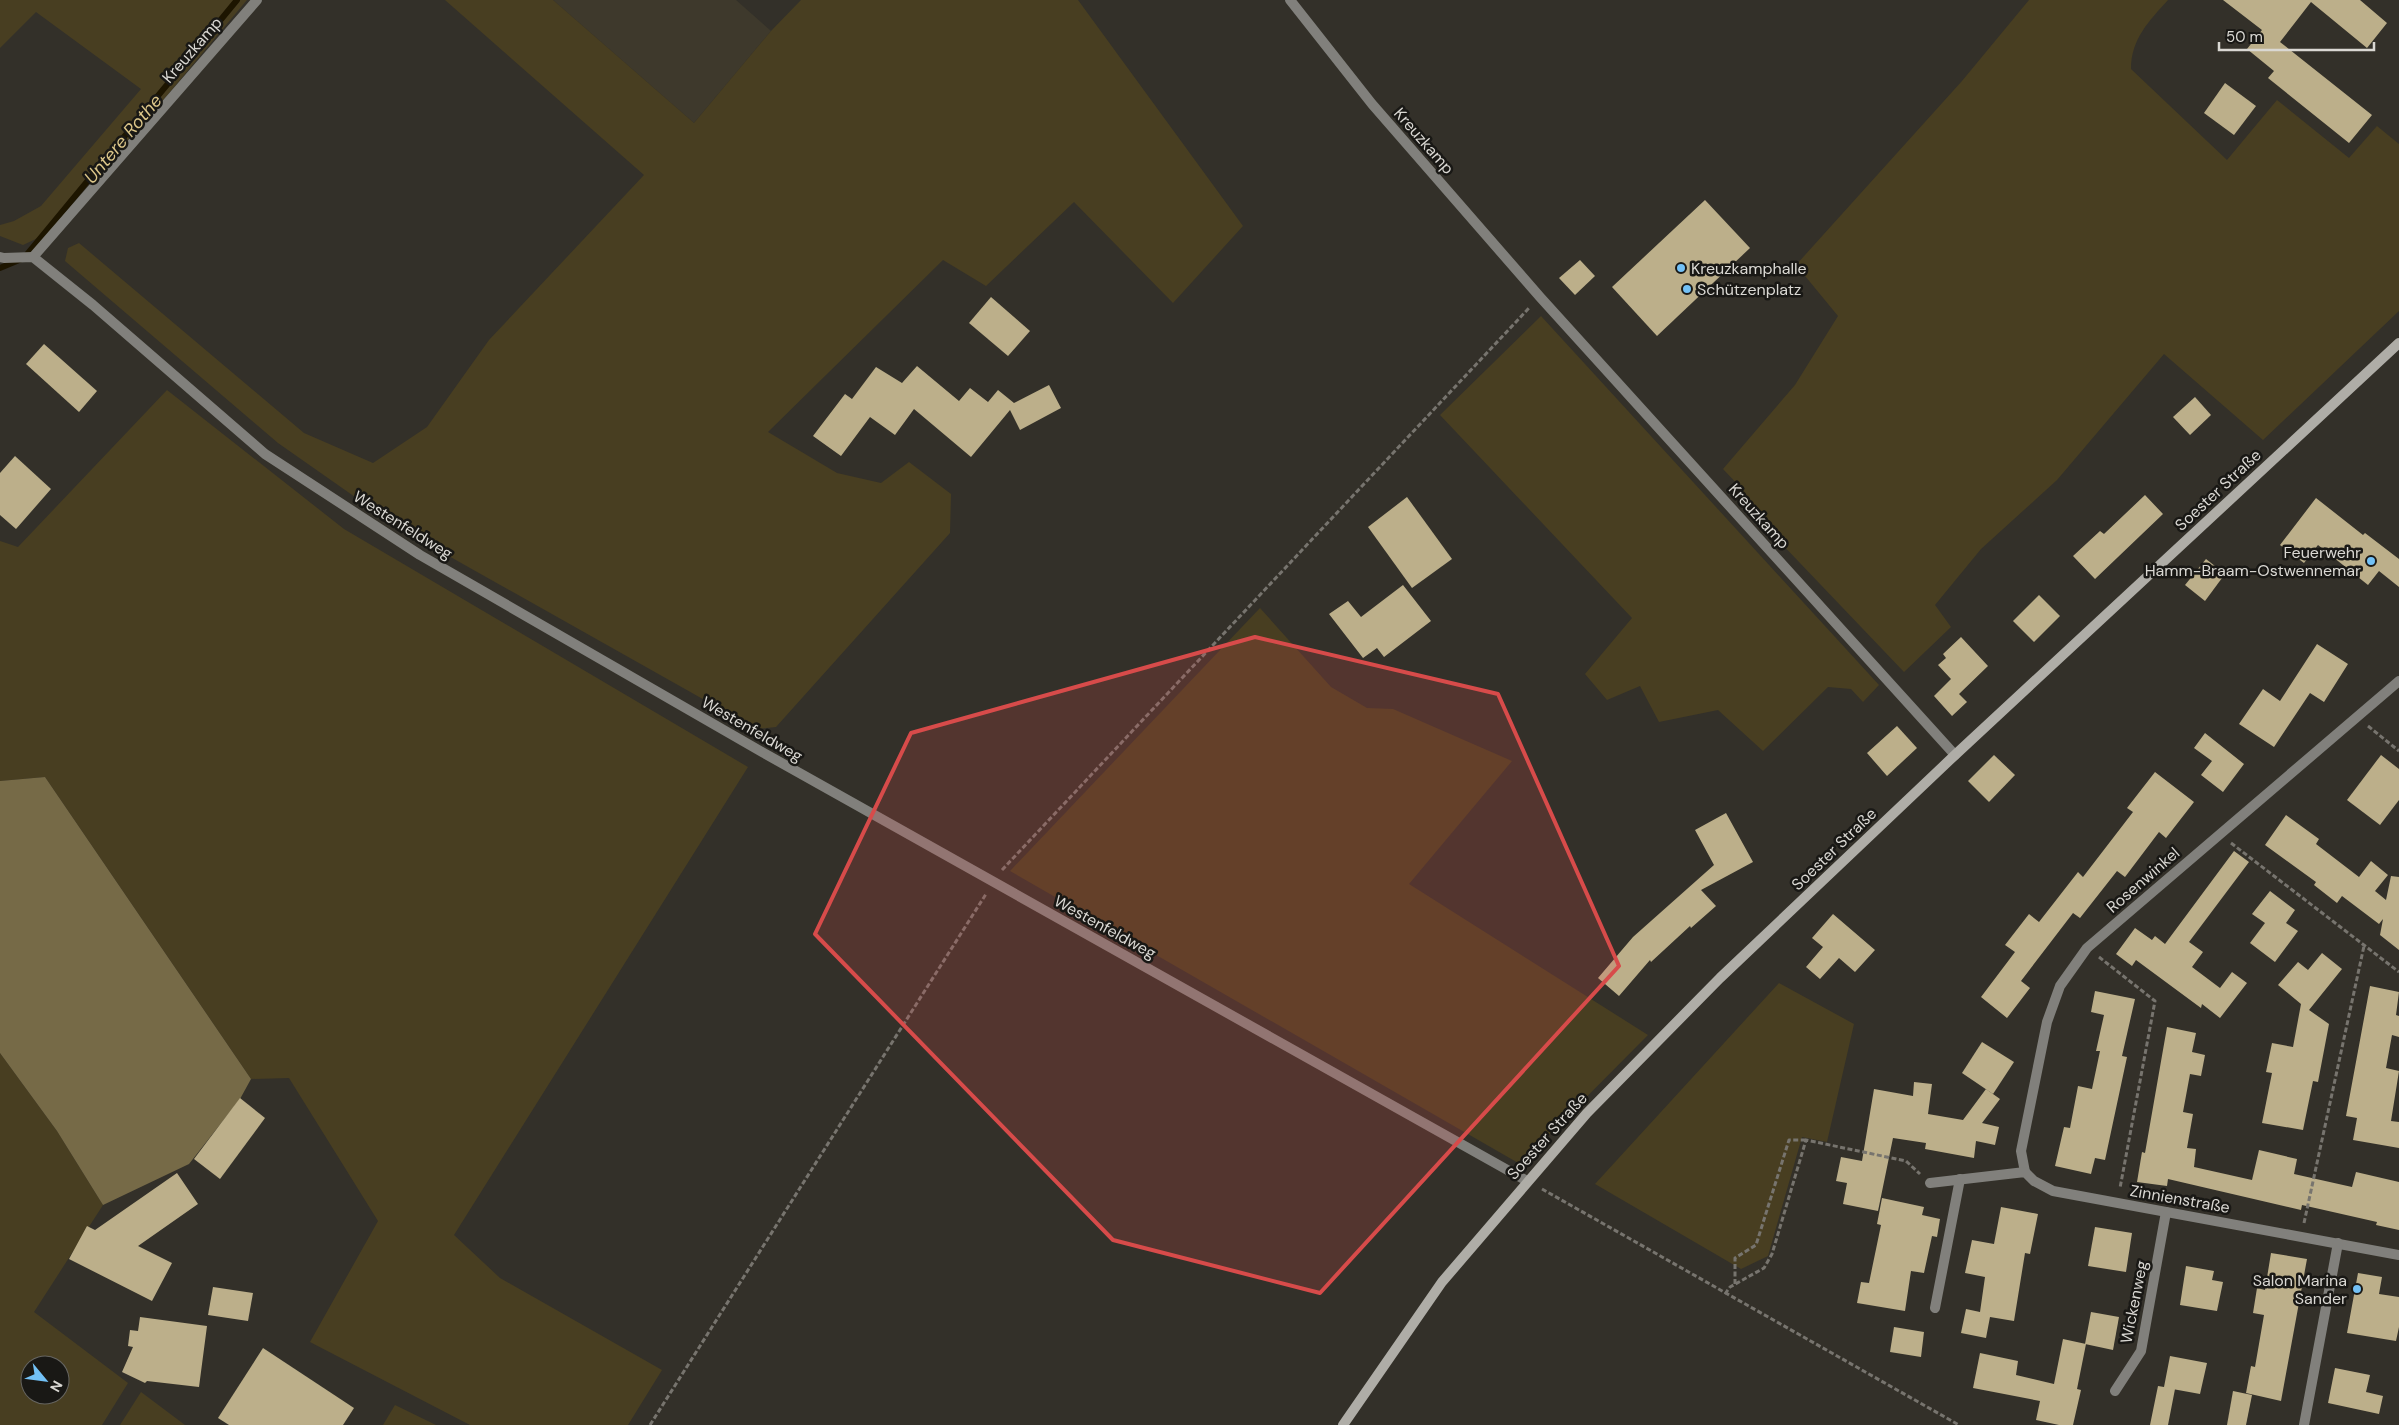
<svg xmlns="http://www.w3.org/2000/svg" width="2399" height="1425" font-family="'DM Sans',sans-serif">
	<rect width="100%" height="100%" fill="#333029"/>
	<polygon fill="#3e392c" points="553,0 736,0 771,31 694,123"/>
	<g fill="#483e21" fill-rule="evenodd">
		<polygon points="0,0 247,0 143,124 40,237 23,245 0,236 0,225 14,221 41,206 141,89 36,12 0,48"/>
		<polygon points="445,0 553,0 694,123 771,31 801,0 1078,0 1243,226 1173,303 1074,202 986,286 943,260 768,432 837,473 881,483 909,462 951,494 950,533 776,727 756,729 431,546 385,518 278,443 65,261 68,248 79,243 304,433 373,463 427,427 489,340 644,175"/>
		<path d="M2029,0h139c-19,21 -37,39 -37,69l96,91 50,-60 72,58 28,-32 22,18v167l-136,129 -99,-86 -107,126 -76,69 -46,56 16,22 -47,45 -169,-177 6,-7 -18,-19 72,-84 43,-69 -42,-51 166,-184z"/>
		<polygon points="1541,316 1879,685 1863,702 1851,689 1828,687 1763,751 1718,710 1659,722 1640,686 1607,700 1585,674 1632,618 1440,415"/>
		<polygon points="167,390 344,529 748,767 454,1235 500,1278 662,1370 628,1425 470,1425 310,1342 378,1221 289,1078 251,1079 45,777 0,781 0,541 18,547"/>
		<polygon points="1260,608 1331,687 1367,708 1393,709 1512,761 1409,884 1648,1035 1520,1164 1010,871"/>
		<polygon points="1779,983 1854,1024 1827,1142 1802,1137 1768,1256 1741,1269 1595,1184"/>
		<path d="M0,1053l57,78 46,74 -69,107 94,71 -26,42h-102zM30,1365h30v30h-30z"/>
		<polygon points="141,1392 185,1425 120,1425"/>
		<polygon points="395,1405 436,1425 383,1425"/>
	</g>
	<polygon fill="#766a47" points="45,777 251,1079 240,1099 189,1164 103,1205 57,1131 0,1053 0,781"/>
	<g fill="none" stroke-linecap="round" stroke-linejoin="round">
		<polyline stroke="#1d1500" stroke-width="6" points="0,268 24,258 237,0"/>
	</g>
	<g fill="#bcaf8a">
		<polygon points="2223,0 2360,0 2387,23 2367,48 2311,2 2280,42 2372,115 2349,143 2268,78 2274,71 2247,49 2262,30"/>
		<polygon points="2225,83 2256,106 2234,135 2204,113"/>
		<polygon points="1705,200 1750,248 1657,336 1612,287"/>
		<polygon points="1580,260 1595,276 1575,295 1559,278"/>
		<polygon points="991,297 1030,331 1008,356 969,323"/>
		<polygon points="44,344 97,391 79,412 26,364"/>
		<polygon points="917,366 959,401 970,388 988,402 998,390 1014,403 1049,385 1061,408 1020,430 1010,410 971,457 914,409 895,435 870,417 841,456 813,436 845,394 852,399 876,367 902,383"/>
		<polygon points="2195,397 2211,415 2190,435 2173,417"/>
		<polygon points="15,456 51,489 16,529 0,515 0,473"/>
		<polygon points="2145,495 2163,514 2095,579 2073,556 2100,531 2104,534"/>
		<polygon points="1407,497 1452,559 1412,588 1368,527"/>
		<polygon points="2316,498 2363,535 2365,533 2399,559 2399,587 2379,571 2368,585 2318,545 2304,563 2280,545"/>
		<polygon points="2206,559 2225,574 2205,601 2185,585"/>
		<polygon points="1403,585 1431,621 1384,657 1377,648 1363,658 1329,614 1348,601 1361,617"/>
		<polygon points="2039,595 2060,616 2034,642 2013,621"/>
		<polygon points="1961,637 1988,666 1959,694 1967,702 1952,716 1934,696 1951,679 1938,665 1946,658 1943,654"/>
		<polygon points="2317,644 2348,664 2324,702 2310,693 2274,747 2239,724 2263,689 2280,701"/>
		<polygon points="1897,726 1917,748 1887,776 1867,753"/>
		<polygon points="2205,733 2244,764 2223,792 2201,775 2212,761 2194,748"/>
		<polygon points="1994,755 2015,775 1989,802 1968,781"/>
		<polygon points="2381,755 2399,769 2399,800 2380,825 2347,800"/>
		<polygon points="2155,772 2194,802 2166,838 2159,832 2125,877 2117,871 2080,918 2073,913 2021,981 2030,988 2007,1018 1981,997 2015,952 2005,945 2029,914 2039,922 2078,872 2083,877 2133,812 2127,808"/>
		<polygon points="1726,813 1753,862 1701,890 1716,906 1691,928 1690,926 1651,962 1650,960 1619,996 1598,978 1633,937 1714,865 1695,830"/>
		<polygon points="2286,815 2319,839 2316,844 2359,877 2371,861 2388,875 2375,891 2386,900 2391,876 2399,877 2399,950 2380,935 2383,919 2379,924 2342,896 2337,903 2314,885 2316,882 2265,845"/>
		<polygon points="2234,851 2249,862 2189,942 2203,952 2192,967 2220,988 2232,972 2247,983 2220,1018 2202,1004 2201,1008 2136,960 2132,966 2116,954 2135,928 2152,940 2155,936 2165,944"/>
		<polygon points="2270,891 2295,910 2286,923 2298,931 2275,962 2250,943 2265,923 2252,914"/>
		<polygon points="1833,914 1875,950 1855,972 1839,958 1820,979 1806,967 1823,947 1812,938"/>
		<polygon points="2322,953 2342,969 2309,1010 2329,1024 2318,1082 2313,1081 2303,1130 2262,1123 2272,1073 2266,1072 2272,1043 2293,1047 2301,1004 2278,985 2298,962 2308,970"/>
		<polygon points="2370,986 2399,992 2396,1015 2399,1016 2399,1037 2392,1035 2386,1068 2399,1071 2391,1121 2399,1122 2399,1148 2353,1140 2357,1118 2346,1116"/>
		<polygon points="2095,991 2135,999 2122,1056 2127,1057 2105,1160 2095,1158 2091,1174 2055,1166 2064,1127 2070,1128 2078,1086 2092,1089 2100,1051 2096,1051 2104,1015 2091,1012"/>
		<polygon points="2167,1027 2196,1033 2192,1052 2205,1055 2201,1076 2190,1074 2183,1112 2193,1114 2187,1148 2196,1149 2194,1167 2252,1180 2259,1150 2297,1159 2294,1174 2352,1187 2356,1172 2399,1182 2399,1230 2376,1225 2377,1222 2302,1205 2301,1210 2168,1179 2167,1186 2137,1182 2142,1152 2145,1153"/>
		<polygon points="1982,1042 2014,1062 1993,1094 1962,1073"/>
		<polygon points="1914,1082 1932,1084 1928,1114 1963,1120 1986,1089 2000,1099 1982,1123 1999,1127 1995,1145 1976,1141 1974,1158 1925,1149 1926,1143 1893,1138 1878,1211 1843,1204 1847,1183 1836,1181 1841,1157 1862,1161 1874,1089 1913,1096"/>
		<polygon points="240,1098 265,1118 220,1179 194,1159"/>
		<polygon points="177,1173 198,1204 138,1246 172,1263 152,1301 69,1259 87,1226 95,1230"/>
		<polygon points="1882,1198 1924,1207 1922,1215 1940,1219 1937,1237 1932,1236 1924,1273 1911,1271 1905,1311 1857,1303 1861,1282 1869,1283 1881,1225 1877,1224"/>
		<polygon points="2001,1207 2038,1214 2030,1254 2025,1253 2014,1321 1990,1317 1986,1338 1961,1333 1966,1309 1980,1312 1985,1277 1965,1273 1972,1240 1994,1244"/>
		<polygon points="2095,1227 2132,1233 2126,1272 2088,1266"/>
		<polygon points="2271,1253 2307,1259 2281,1401 2246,1393 2251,1366 2255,1367 2264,1315 2253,1313 2257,1288 2265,1290"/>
		<polygon points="2186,1266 2214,1271 2212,1280 2223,1282 2217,1311 2180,1305"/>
		<polygon points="2358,1273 2382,1277 2379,1294 2399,1297 2399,1327 2396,1341 2347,1333"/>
		<polygon points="213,1287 253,1293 248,1321 208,1315"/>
		<polygon points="2091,1312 2119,1317 2113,1350 2085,1344"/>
		<polygon points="140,1317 207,1326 199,1387 147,1381 145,1383 122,1372 133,1347 128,1346 130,1330 138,1331"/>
		<polygon points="1894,1327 1924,1332 1921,1357 1890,1352"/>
		<polygon points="2063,1339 2086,1344 2077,1389 2081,1390 2073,1425 2059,1425 2036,1420 2040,1401 1973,1388 1980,1353 2018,1361 2016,1375 2054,1384"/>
		<polygon points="263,1348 354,1408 343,1425 229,1425 218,1418"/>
		<polygon points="2170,1356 2207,1363 2200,1394 2167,1388 2175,1389 2168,1425 2150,1425 2158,1386 2164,1387"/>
		<polygon points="2335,1368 2370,1375 2366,1392 2383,1396 2379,1414 2328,1403"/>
		<polygon points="2233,1391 2252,1395 2246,1425 2227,1425"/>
	</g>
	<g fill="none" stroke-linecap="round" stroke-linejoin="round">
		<g stroke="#77746e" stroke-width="3" stroke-dasharray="5 2.5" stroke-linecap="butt">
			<polyline points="2368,726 2399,751"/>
			<polyline points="2231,843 2399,972"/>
			<polyline points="1002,870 1529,308"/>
			<polyline points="2099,957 2155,1001 2120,1188"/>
			<polyline points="1542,1189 1959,1425"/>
			<polyline points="2304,1223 2364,946"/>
			<polyline points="1735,1284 1735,1258 1756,1245 1789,1140 1806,1140"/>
			<polyline points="1725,1294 1730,1287 1764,1268 1772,1254 1806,1140 1906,1161 1920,1174"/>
			<polyline points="650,1425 986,894"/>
		</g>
		<polyline stroke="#81807c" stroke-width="10" points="1935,1308 1960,1179"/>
		<g stroke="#81807c" stroke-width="10">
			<polyline points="1290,0 1372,104 1540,297 1955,755"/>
			<polyline points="0,257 4,258 33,257 93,305 265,454 420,555 762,752 1527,1181"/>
			<polyline points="33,257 257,0"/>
			<polyline points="2025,1172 2021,1151 2047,1022 2060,986 2087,948 2399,681"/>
			<polyline points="1930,1183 2025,1172 2034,1181 2053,1191 2399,1255"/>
			<polyline points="2115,1391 2141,1351 2166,1212"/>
			<polyline points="2304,1425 2338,1243"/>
		</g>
		<polyline stroke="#afada7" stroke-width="10" points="1343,1425 1442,1282 1587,1113 1720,978 1955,755 2399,343"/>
	</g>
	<path fill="#d74b4a" fill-opacity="0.2" stroke="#d74b4a" stroke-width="4" stroke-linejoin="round" d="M1255,637l243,57 121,272 -299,327 -207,-53 -298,-306 96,-201z"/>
	<g fill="#73c1f6" stroke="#191815" stroke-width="2">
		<circle cx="1681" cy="268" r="5"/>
		<circle cx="1687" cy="289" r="5"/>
		<circle cx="2371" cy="561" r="5"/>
		<circle cx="2357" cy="1289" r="5"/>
	</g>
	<g text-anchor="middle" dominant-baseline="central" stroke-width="5" stroke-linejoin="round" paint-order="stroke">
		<g font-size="16" fill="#dad8d3" stroke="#191815">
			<text transform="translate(192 50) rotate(-49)">Kreuzkamp</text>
			<text transform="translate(1424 141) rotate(49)">Kreuzkamp</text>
			<text transform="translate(2218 490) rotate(-43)">Soester Straße</text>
			<text transform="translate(1759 516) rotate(48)">Kreuzkamp</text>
			<text transform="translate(403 525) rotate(32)">Westenfeldweg</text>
			<text transform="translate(752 729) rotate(30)">Westenfeldweg</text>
			<text transform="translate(1834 849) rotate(-44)">Soester Straße</text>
			<text transform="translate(2143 880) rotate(-41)">Rosenwinkel</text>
			<text transform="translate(1105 927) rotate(29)">Westenfeldweg</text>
			<text transform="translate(1547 1136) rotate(-48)">Soester Straße</text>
			<text transform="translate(2180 1199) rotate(10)">Zinnienstraße</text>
			<text transform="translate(2134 1302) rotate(-79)">Wickenweg</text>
		</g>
		<g font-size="16" fill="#dad8d3" stroke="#191815" text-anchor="start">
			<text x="1691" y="268">Kreuzkamphalle</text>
			<text x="1697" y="289">Schützenplatz</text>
			<text x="2361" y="552" text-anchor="end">Feuerwehr<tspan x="2361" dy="18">Hamm-Braam-Ostwennemar</tspan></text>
			<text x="2347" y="1280" text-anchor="end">Salon Marina<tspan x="2347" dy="18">Sander</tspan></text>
		</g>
		<g font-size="18" font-style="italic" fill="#dcc689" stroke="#191815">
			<text transform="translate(123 139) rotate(-50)">Untere Rothe</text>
		</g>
	</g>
	<g transform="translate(45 1380) rotate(119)"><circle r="24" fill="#191815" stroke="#666561"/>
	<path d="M0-4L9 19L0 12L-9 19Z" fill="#73c1f6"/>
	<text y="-8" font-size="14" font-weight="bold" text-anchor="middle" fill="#dad8d3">N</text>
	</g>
	<path d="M2219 42v8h155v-8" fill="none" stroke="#dad8d3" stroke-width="2.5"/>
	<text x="2226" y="42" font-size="15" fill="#dad8d3" stroke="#191815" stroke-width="4" paint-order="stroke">50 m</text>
</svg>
